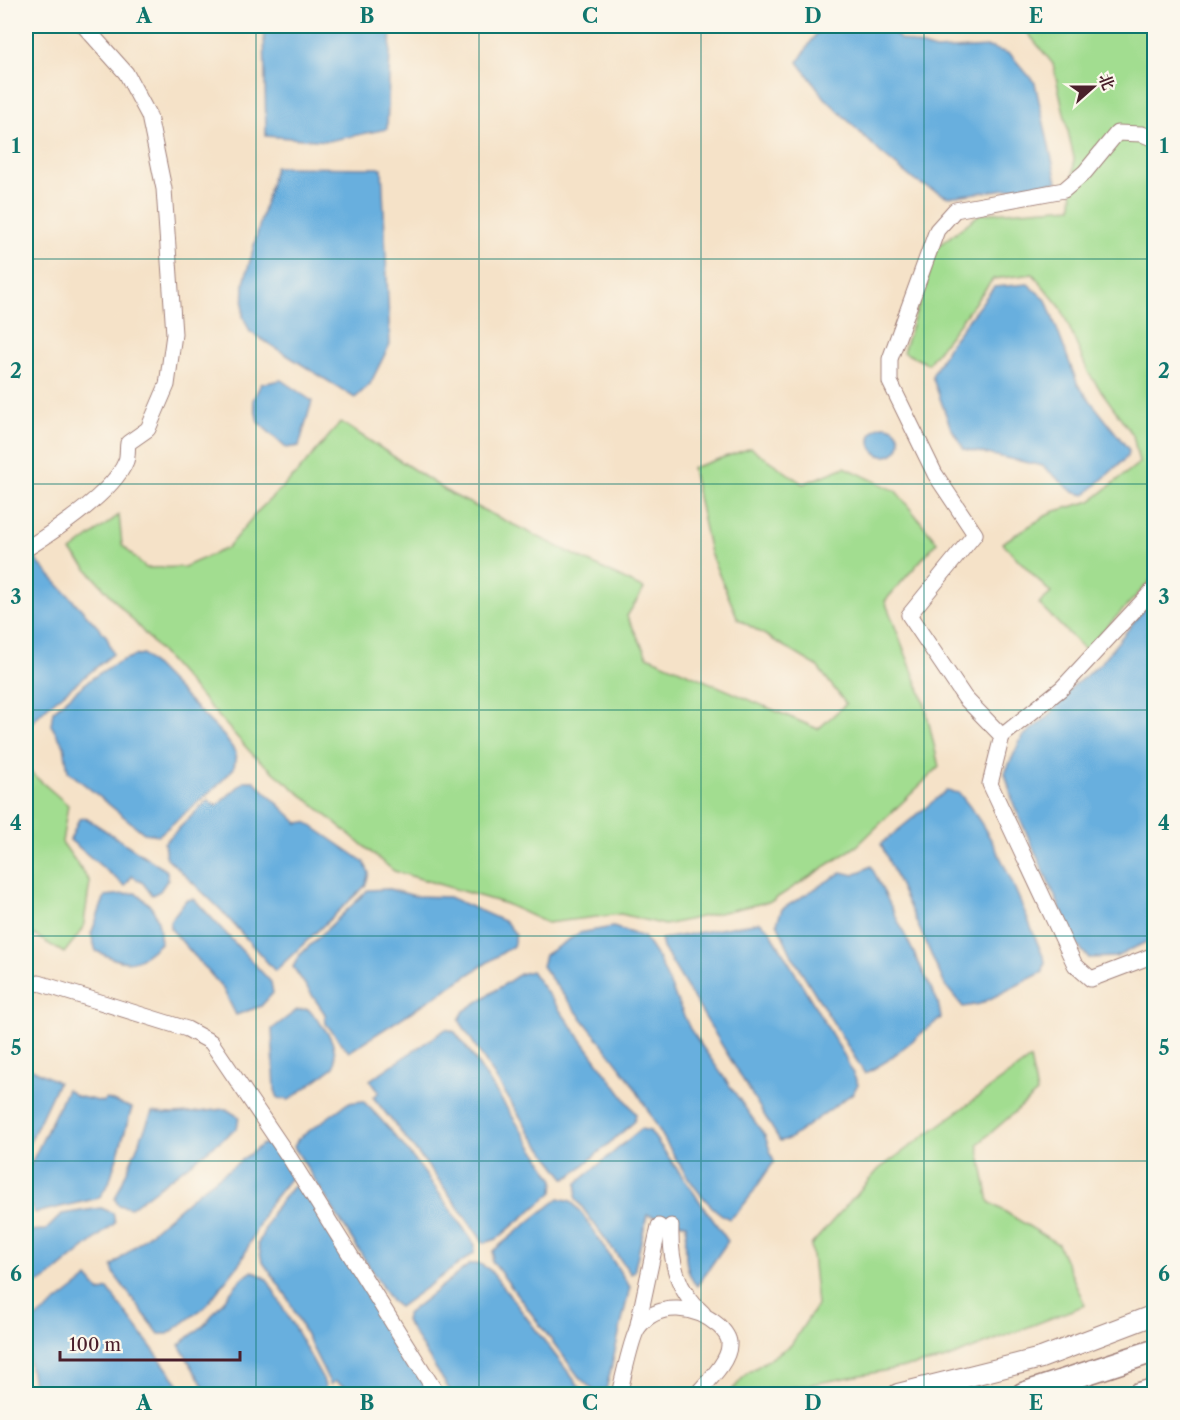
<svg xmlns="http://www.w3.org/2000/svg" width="1180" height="1420" font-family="'Libre Caslon Text','Noto Serif SC',serif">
	<rect width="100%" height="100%" fill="#fbf7ec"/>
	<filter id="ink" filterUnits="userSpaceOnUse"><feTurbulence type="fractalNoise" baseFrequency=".0167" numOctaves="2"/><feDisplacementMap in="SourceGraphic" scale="12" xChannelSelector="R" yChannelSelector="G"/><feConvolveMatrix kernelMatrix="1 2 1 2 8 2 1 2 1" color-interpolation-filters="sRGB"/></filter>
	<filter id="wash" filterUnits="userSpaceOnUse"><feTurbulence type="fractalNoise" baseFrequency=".008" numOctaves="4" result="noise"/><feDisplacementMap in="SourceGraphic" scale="24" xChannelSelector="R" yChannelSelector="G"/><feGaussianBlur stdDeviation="1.35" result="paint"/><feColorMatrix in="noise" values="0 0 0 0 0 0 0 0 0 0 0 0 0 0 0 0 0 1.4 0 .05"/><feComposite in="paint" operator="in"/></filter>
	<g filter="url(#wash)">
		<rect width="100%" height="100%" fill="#f5e2c8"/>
		<g fill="#a2dd90" stroke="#767e5e" stroke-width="1.5">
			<polygon points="1033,26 1154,26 1154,577 1085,650 1039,604 1051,593 1002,543 1052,512 1091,501 1139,463 1133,435 1089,374 1061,308 1033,274 993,279 928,364 903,352 938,246 980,214 1072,207 1074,158 1053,64 1027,32"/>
			<polygon points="341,422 451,494 644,589 627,616 647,656 818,729 846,704 817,666 738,619 710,553 692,468 751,448 803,484 845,467 896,491 937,542 885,601 924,701 939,767 857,846 772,901 665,925 621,914 547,923 506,904 394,871 253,755 71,551 119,515 122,545 146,568 184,567 227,548 257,512 298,472"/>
			<polygon points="26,771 30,772 68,805 62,842 90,882 83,929 64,953 26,930"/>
			<polygon points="1030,1059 1037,1093 978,1144 989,1202 1058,1244 1085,1305 943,1360 758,1394 729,1394 746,1374 791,1345 817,1305 811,1245 879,1169"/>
		</g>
		<g fill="#67afde" stroke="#586784" stroke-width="1.5">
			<polygon points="264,26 391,26 387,129 328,141 266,136"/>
			<polygon points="821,26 887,26 900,39 935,50 989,47 1010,54 1035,83 1057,182 948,197 915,181 881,153 825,98 798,62"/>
			<polygon points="275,167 382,168 390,344 370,384 355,398 250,332 243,316 244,283"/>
			<polygon points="1028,284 1046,300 1078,385 1129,450 1128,456 1085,495 1073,492 1043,466 964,449 950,426 932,376 950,344 994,287"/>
			<polygon points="281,380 312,401 299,446 286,448 258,422 253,400 261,384"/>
			<circle cx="885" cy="441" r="15"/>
			<polygon points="33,557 107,637 113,654 47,707 26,728 26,562"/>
			<polygon points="1154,597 1154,938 1116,957 1089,958 1077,945 1014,805 1005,773 1022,737 1050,715 1070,689 1101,663"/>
			<path d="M143,654l81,82 12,17 -2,15 -17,18 -58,49 -15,-2 -76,-62 -4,-25 -13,-21 2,-14c25,-22 56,-51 90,-57z"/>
			<polygon points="245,781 254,781 298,823 306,822 364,862 369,873 365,886 275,971 220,909 166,857 164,843 208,800 216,806"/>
			<path d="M946,791l13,2c41,48 61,110 86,168l-2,11 -63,32 -17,3 -18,-22 -64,-141z"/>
			<polygon points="86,818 167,871 168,879 160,891 152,895 143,883 132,876 125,886 70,840 79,819"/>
			<polygon points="871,866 938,1002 941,1018 887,1061 865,1074 792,956 777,923 782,909 842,872 854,875"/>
			<polygon points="389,889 415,896 449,897 506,922 516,935 513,946 349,1052 326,1024 325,1014 293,967 299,956 368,890"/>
			<path d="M135,893c20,12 26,28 25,50 -25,25 -34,22 -64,8l-5,-17 14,-38z"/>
			<polygon points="194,899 271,982 273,993 261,1006 236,1015 222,987 170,928 170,921 186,900"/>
			<polygon points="760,922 769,929 844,1055 858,1084 853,1093 789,1139 780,1141 663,948 661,939"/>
			<path d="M613,927l31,10 14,21 32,71 75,107 9,26c-15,19 -25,41 -44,57 -37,-14 -77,-106 -101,-140 -28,-39 -60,-74 -87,-113l3,-11 34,-22z"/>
			<polygon points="531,971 636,1114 634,1122 571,1176 565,1178 531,1134 459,1020 464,1011 520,974"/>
			<path d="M308,1009c16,18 31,32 26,58l-45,33 -11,-2 -3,-8 -3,-61 25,-19z"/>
			<polygon points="446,1029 455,1032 470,1052 554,1180 553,1192 497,1239 484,1243 435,1175 373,1097 379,1092 370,1080"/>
			<polygon points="26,1066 58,1082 26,1150"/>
			<polygon points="67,1089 76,1096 103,1102 107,1099 132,1108 109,1183 99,1198 35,1213 26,1200 26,1174"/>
			<path d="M363,1101c43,42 78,95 112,144l-1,8 -75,54 -8,-6 -97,-154 4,-8 50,-36z"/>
			<path d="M226,1109l13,8 -2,11 -106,80 -13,-3 -3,-6 37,-87c25,5 48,-1 74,-3z"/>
			<path d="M641,1129l9,2 78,110 -31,45c-15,-15 -11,-42 -11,-62l-39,-9 -13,57 -3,2 -55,-75 1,-16z"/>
			<polygon points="263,1144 275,1144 293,1175 268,1206 241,1261 206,1306 168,1334 159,1334 114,1274 112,1266 197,1193"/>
			<polygon points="294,1185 304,1187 434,1394 356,1394 335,1381 331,1385 286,1295 262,1261 258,1244 273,1211"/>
			<polygon points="559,1198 571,1201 583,1215 630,1287 605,1394 594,1391 579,1377 492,1261 493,1251"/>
			<polygon points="101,1208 113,1213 115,1223 45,1280 26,1289 26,1231 46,1230 62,1214"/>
			<polygon points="470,1264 480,1264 490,1270 585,1394 452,1394 405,1320 407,1314"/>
			<polygon points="253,1271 267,1279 323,1379 326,1390 323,1394 208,1394 179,1345 204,1325 241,1279"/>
			<polygon points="88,1278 100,1292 108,1289 186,1394 35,1394 26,1347 26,1326"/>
		</g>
	</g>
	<g filter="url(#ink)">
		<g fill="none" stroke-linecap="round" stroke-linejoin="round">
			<defs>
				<g id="minor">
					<polyline points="1154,139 1142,134 1117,133 1085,172 1064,190 955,210 937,230 890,359 890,382 935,474 975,534 909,615 965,698 1002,736 990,784 1075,965 1091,979 1154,955"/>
					<path d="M26,549c27,-17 88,-57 100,-88 2,-5 1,-13 2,-18l20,-14 19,-44 7,-51 -10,-145 -15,-73 -23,-43 -42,-47"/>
					<polyline points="1002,736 1062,688 1154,589"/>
					<polyline points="26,986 39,983 187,1029 211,1042 291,1160 437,1394"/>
					<path d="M671,1226c-1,33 5,65 32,87"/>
					<polyline points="637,1329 659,1226"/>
					<path d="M619,1394c4,-14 12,-56 19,-66 20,-28 58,-22 81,-2 5,5 11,12 10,19 0,17 -22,37 -32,49"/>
				</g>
				<polyline id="major" points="898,1394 1041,1358 1154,1315"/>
				<g id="highway">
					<polyline points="1023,1394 1154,1351"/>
					<polyline points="1139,1394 1154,1390"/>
				</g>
			</defs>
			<use href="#minor" stroke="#a0807a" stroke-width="17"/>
			<use href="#major" stroke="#a0807a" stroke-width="22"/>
			<use href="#highway" stroke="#a0807a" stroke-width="25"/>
			<use href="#minor" stroke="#fff" stroke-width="15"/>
			<use href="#major" stroke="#fff" stroke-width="20"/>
			<use href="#highway" stroke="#fff" stroke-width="22"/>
		</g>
	</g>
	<path fill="none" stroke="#0f766e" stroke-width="1.5" stroke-opacity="0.55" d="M256,26v1368M479,26v1368M701,26v1368M924,26v1368M26,259h1128M26,484h1128M26,710h1128M26,936h1128M26,1161h1128"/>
	<rect width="1180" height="1420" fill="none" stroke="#fbf7ec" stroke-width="66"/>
	<g transform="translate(1093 87) rotate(69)" stroke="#fbf7ec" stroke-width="4.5" paint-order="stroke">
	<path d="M0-4.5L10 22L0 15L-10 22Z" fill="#4a1f2b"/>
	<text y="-9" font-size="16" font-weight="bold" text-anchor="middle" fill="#4a1f2b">北</text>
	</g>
	<path d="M60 1351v9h180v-9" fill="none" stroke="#4a1f2b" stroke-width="3"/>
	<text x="69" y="1351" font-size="18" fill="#4a1f2b" stroke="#fbf7ec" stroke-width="4.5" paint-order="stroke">100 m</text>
	<rect x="33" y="33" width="1114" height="1354" fill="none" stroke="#0f766e" stroke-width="2"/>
	<g font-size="20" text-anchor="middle" font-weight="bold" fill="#0f766e">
		<text x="144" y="23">A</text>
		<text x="367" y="23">B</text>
		<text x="590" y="23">C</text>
		<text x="813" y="23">D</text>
		<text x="1036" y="23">E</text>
		<text x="16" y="153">1</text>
		<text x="1164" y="153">1</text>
		<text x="16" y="378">2</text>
		<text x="1164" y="378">2</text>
		<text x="16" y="604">3</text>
		<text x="1164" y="604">3</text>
		<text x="16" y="830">4</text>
		<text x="1164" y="830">4</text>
		<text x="16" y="1055">5</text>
		<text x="1164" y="1055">5</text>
		<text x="16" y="1281">6</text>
		<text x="1164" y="1281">6</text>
		<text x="144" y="1410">A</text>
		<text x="367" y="1410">B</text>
		<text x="590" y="1410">C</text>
		<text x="813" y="1410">D</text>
		<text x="1036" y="1410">E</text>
	</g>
</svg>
